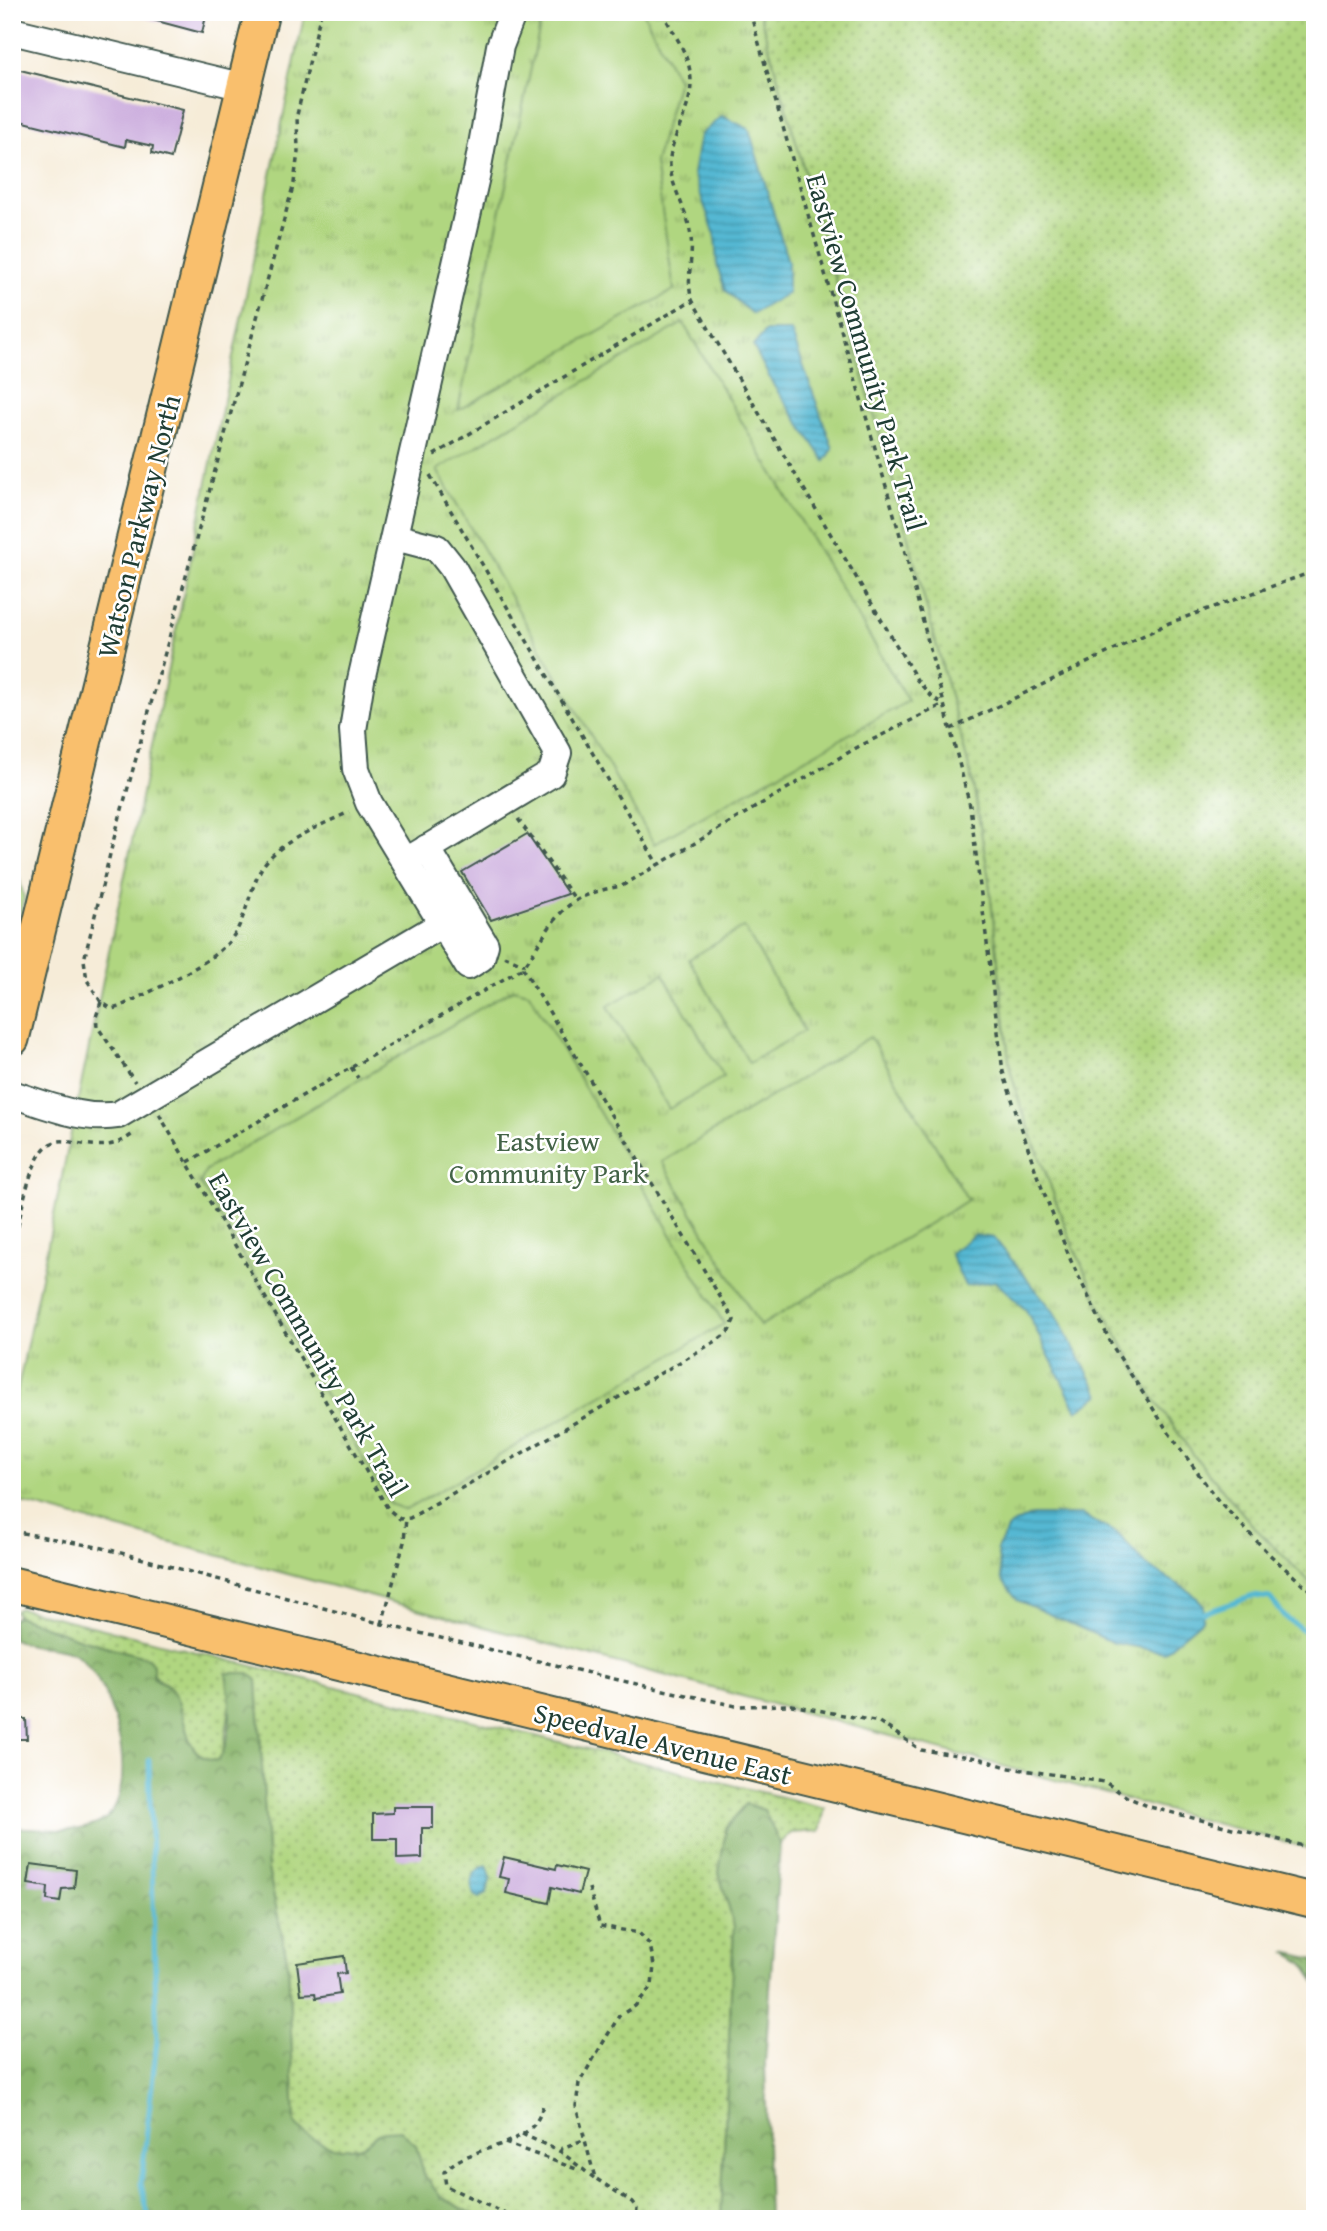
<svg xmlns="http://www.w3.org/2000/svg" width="1327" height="2231" font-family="'Gentium Book Plus',serif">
	<defs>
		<pattern id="grass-dots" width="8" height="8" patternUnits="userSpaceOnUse" patternTransform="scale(1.75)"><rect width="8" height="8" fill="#b0d680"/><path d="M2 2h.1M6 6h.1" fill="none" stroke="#8faf6a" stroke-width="1.8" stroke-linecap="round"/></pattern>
		<pattern id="forest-crowns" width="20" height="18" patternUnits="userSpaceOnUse" patternTransform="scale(1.75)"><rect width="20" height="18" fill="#8cb76e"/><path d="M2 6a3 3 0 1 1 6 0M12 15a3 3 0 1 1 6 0" fill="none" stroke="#72965b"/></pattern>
		<pattern id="park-tufts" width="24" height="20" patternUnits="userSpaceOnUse" patternTransform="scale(1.75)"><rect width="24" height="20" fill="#b0d680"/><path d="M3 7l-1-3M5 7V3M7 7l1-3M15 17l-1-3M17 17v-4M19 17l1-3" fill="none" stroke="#8faf6a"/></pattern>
		<pattern id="water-rules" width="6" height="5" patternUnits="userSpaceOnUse" patternTransform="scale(1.75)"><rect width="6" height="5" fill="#54b8d3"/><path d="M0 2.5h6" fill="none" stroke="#4597ac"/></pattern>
	</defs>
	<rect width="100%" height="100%" fill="#fff"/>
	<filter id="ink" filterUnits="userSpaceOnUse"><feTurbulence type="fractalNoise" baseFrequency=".0143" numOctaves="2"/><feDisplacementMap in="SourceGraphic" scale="14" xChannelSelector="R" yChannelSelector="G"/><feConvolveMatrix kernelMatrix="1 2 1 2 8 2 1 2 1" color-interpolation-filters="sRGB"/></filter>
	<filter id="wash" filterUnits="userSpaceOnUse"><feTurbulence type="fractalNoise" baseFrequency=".00686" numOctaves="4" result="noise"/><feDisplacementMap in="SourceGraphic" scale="28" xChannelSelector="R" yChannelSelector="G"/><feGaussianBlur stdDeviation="1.57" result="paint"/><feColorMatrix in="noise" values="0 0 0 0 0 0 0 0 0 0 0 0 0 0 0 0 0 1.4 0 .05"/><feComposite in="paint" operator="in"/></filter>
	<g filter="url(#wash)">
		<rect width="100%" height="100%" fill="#f6ecd8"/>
		<g fill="url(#grass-dots)" stroke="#688a5a" stroke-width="2">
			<polygon points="759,12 1315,12 1315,1587 1254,1527 1194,1456 1150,1393 1100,1305 1070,1239 1020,1104 1010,1069 988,873 972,779 893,481"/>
			<polygon points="12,873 19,878 24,898 12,943"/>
			<path d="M19,1608l806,200 -5,23 -29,2 -11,11 -16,-34 -17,-6 -21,24 -7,45 15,53 -13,293h-239l-41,-22 -16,-20 -9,-31 -37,-13c-5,4 -12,12 -18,13 -24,7 -53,-4 -66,-24l-7,-158 -20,-95 -11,-189 -31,-6 5,25 -8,54 -5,8c-37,-3 -30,-45 -45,-69 -12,-18 -17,-4 -25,-34l-68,-19 -63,-23 -2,-5z"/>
		</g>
		<g fill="url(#forest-crowns)" stroke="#567a51" stroke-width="2">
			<path d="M17,1616l63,23 68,19 5,6v12c5,6 13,8 18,14 20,23 7,68 47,71 16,-24 13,-61 8,-88h22l9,7 11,189 20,95 7,158c13,20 42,31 65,24 8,-1 12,-10 18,-13 6,-3 16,-2 23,-3l15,16 9,31 16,20 41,22h-470v-391c29,-2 57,8 85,-4 50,-23 17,-142 -19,-168 -18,-13 -45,-5 -66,-18v-18z"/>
			<polygon points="746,1804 764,1810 780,1844 765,2063 769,2219 721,2219 734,1926 719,1873 726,1828"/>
			<polygon points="1285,1952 1315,1959 1315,1981 1303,1963"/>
		</g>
		<polygon fill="url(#park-tufts)" stroke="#688a5a" stroke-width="2" points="305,12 759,12 893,481 972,779 988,873 1010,1069 1020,1104 1070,1239 1100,1305 1150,1393 1194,1456 1254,1527 1315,1587 1315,1850 12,1500 12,1416"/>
		<g fill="#b0d680" stroke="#688a5a" stroke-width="2">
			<polygon points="543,12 643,12 678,80 655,163 674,290 458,410"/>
			<polygon points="683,323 908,701 654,844 437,470"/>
			<polygon points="744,927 804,1031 749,1063 689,959"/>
			<polygon points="663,974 724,1077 669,1109 608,1006"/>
			<polygon points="513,989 529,993 724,1324 406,1510 390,1504 200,1183 206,1170"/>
			<polygon points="870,1037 968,1200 760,1326 662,1162"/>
		</g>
		<g fill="url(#water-rules)" stroke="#3a7a84" stroke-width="2">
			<polygon points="722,116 749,129 788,262 788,293 752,314 725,290 717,265 715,235 693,174 700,135"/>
			<polygon points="766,331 791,331 833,449 825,461 774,386 753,346"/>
			<polygon points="974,1235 994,1238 1054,1312 1100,1395 1077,1411 1026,1310 995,1281 965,1286 950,1253"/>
			<polygon points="1033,1515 1082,1515 1118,1534 1146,1565 1191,1592 1204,1605 1202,1620 1164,1652 1114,1643 1017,1600 1002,1580 997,1549 1010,1526"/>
			<path d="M487,1865l4,12 -5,17 -7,4 -5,-3c-6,-15 -1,-25 13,-30z"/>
		</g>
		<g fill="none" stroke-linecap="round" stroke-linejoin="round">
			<g stroke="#54b8d3" stroke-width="5">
				<polyline points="1203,1613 1253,1596 1270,1598 1286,1618 1315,1638"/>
				<polyline points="149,1760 157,2040 141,2184 149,2219"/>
			</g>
		</g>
		<g id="blocks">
			<g fill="#ccaede">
				<polygon points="138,12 207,12 202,33 138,16"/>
				<polygon points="12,68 183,110 171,158 152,153 153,146 126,140 125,147 12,119"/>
				<polygon points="527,834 568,894 491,920 462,872"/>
				<polygon points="12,1719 26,1719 27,1739 12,1739"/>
				<polygon points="393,1807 433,1807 433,1828 422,1828 422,1858 397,1859 397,1839 373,1839 373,1814 393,1813"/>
				<polygon points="504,1857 556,1869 557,1865 585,1872 579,1894 552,1887 549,1903 506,1893 509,1879 499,1877"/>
				<polygon points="31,1864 76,1870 74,1888 62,1889 60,1902 47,1900 48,1887 28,1884"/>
				<polygon points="344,1956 346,1973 337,1974 340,1994 316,1998 315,1993 301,1994 297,1963"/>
			</g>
		</g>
	</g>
	<g filter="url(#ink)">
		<use href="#blocks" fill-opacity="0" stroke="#3f574d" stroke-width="2"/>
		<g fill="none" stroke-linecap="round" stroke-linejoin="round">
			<defs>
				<g id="minor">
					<polyline points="12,31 244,87"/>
					<polyline points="395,537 437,548 452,567 558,753 551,774 413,857"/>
					<polyline points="427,848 485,945 481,958 468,966 369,803 356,769 353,730 361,680 477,172 500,46 513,12"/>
					<path d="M12,1094c35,11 70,27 106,21l324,-191"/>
				</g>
				<g id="major">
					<polyline points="12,1039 262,12"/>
					<polyline points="12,1584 1315,1901"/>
				</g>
			</defs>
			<use href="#minor" stroke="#3f574d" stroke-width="30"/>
			<use href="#major" stroke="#3f574d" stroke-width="37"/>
			<g stroke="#3f574d" stroke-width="3.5" stroke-dasharray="5 5" stroke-linecap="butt">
				<path d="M321,12l-24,103 1,37 -4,31 -181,659 -29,118 3,20 14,22 11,7 7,-2c32,-16 82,-38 107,-62 19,-19 22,-51 34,-74 14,-28 62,-46 89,-59"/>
				<path d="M662,12c20,36 39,58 23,100 -5,15 -13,30 -15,46 -2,25 16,48 20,73 5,23 -5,46 2,69"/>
				<polyline points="750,12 908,563 970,806 1003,1072 1038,1178 1071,1261 1113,1347 1169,1433 1216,1498 1269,1554 1315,1595"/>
				<polyline points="434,455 692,300 917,680 933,698 944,704"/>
				<polyline points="430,475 658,865"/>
				<polyline points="951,729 1169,623 1315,571"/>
				<polyline points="518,819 575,899"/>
				<polyline points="504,956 525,965"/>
				<polyline points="101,1002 96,1017 97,1026 135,1082"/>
				<polyline points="351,1067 358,1078"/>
				<path d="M159,1114l229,395 12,10 10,-1 308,-178 11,-9 5,-11 -211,-352c33,-48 35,-72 99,-82l234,-138 88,-44"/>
				<polyline points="188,1162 523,968"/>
				<path d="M12,1256c6,-26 16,-100 38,-112 9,-5 18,-3 27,-1 23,4 36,5 56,-9"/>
				<polyline points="12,1531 103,1548 386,1625 623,1681 736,1706 792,1705 879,1722 921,1750 978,1758 1010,1768 1105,1782 1127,1797 1150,1807 1315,1849"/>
				<polyline points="382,1624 404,1542 406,1518"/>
				<polyline points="589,1888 600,1926 639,1933 650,1945 654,1965 652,1986 635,2006 619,2016 579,2083 576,2106 595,2178 632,2202 637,2209 636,2219"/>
				<polyline points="522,2134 561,2152 594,2178"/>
				<polyline points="505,2143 579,2170"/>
				<polyline points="561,2152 562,2148 583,2140"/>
				<path d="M516,2219l-70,-33 -2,-14c25,-30 91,-20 99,-68"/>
			</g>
			<use href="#minor" stroke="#fff" stroke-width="26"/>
			<use href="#major" stroke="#f9bf6d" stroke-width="33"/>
		</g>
	</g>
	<g text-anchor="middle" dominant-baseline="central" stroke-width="5" stroke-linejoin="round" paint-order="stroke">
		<g font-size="28" fill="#1f3d34" stroke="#fff">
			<text transform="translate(867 352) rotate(74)">Eastview Community Park Trail</text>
			<text transform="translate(138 526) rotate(-76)">Watson Parkway North</text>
			<text transform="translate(309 1334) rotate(60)">Eastview Community Park Trail</text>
			<text transform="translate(663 1743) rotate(14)">Speedvale Avenue East</text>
		</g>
		<g font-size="28" fill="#436347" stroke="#fff">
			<text x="548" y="1140">Eastview<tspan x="548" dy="32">Community Park</tspan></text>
		</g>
	</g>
	<rect width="1327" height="2231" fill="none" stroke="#fff" stroke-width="42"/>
</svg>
